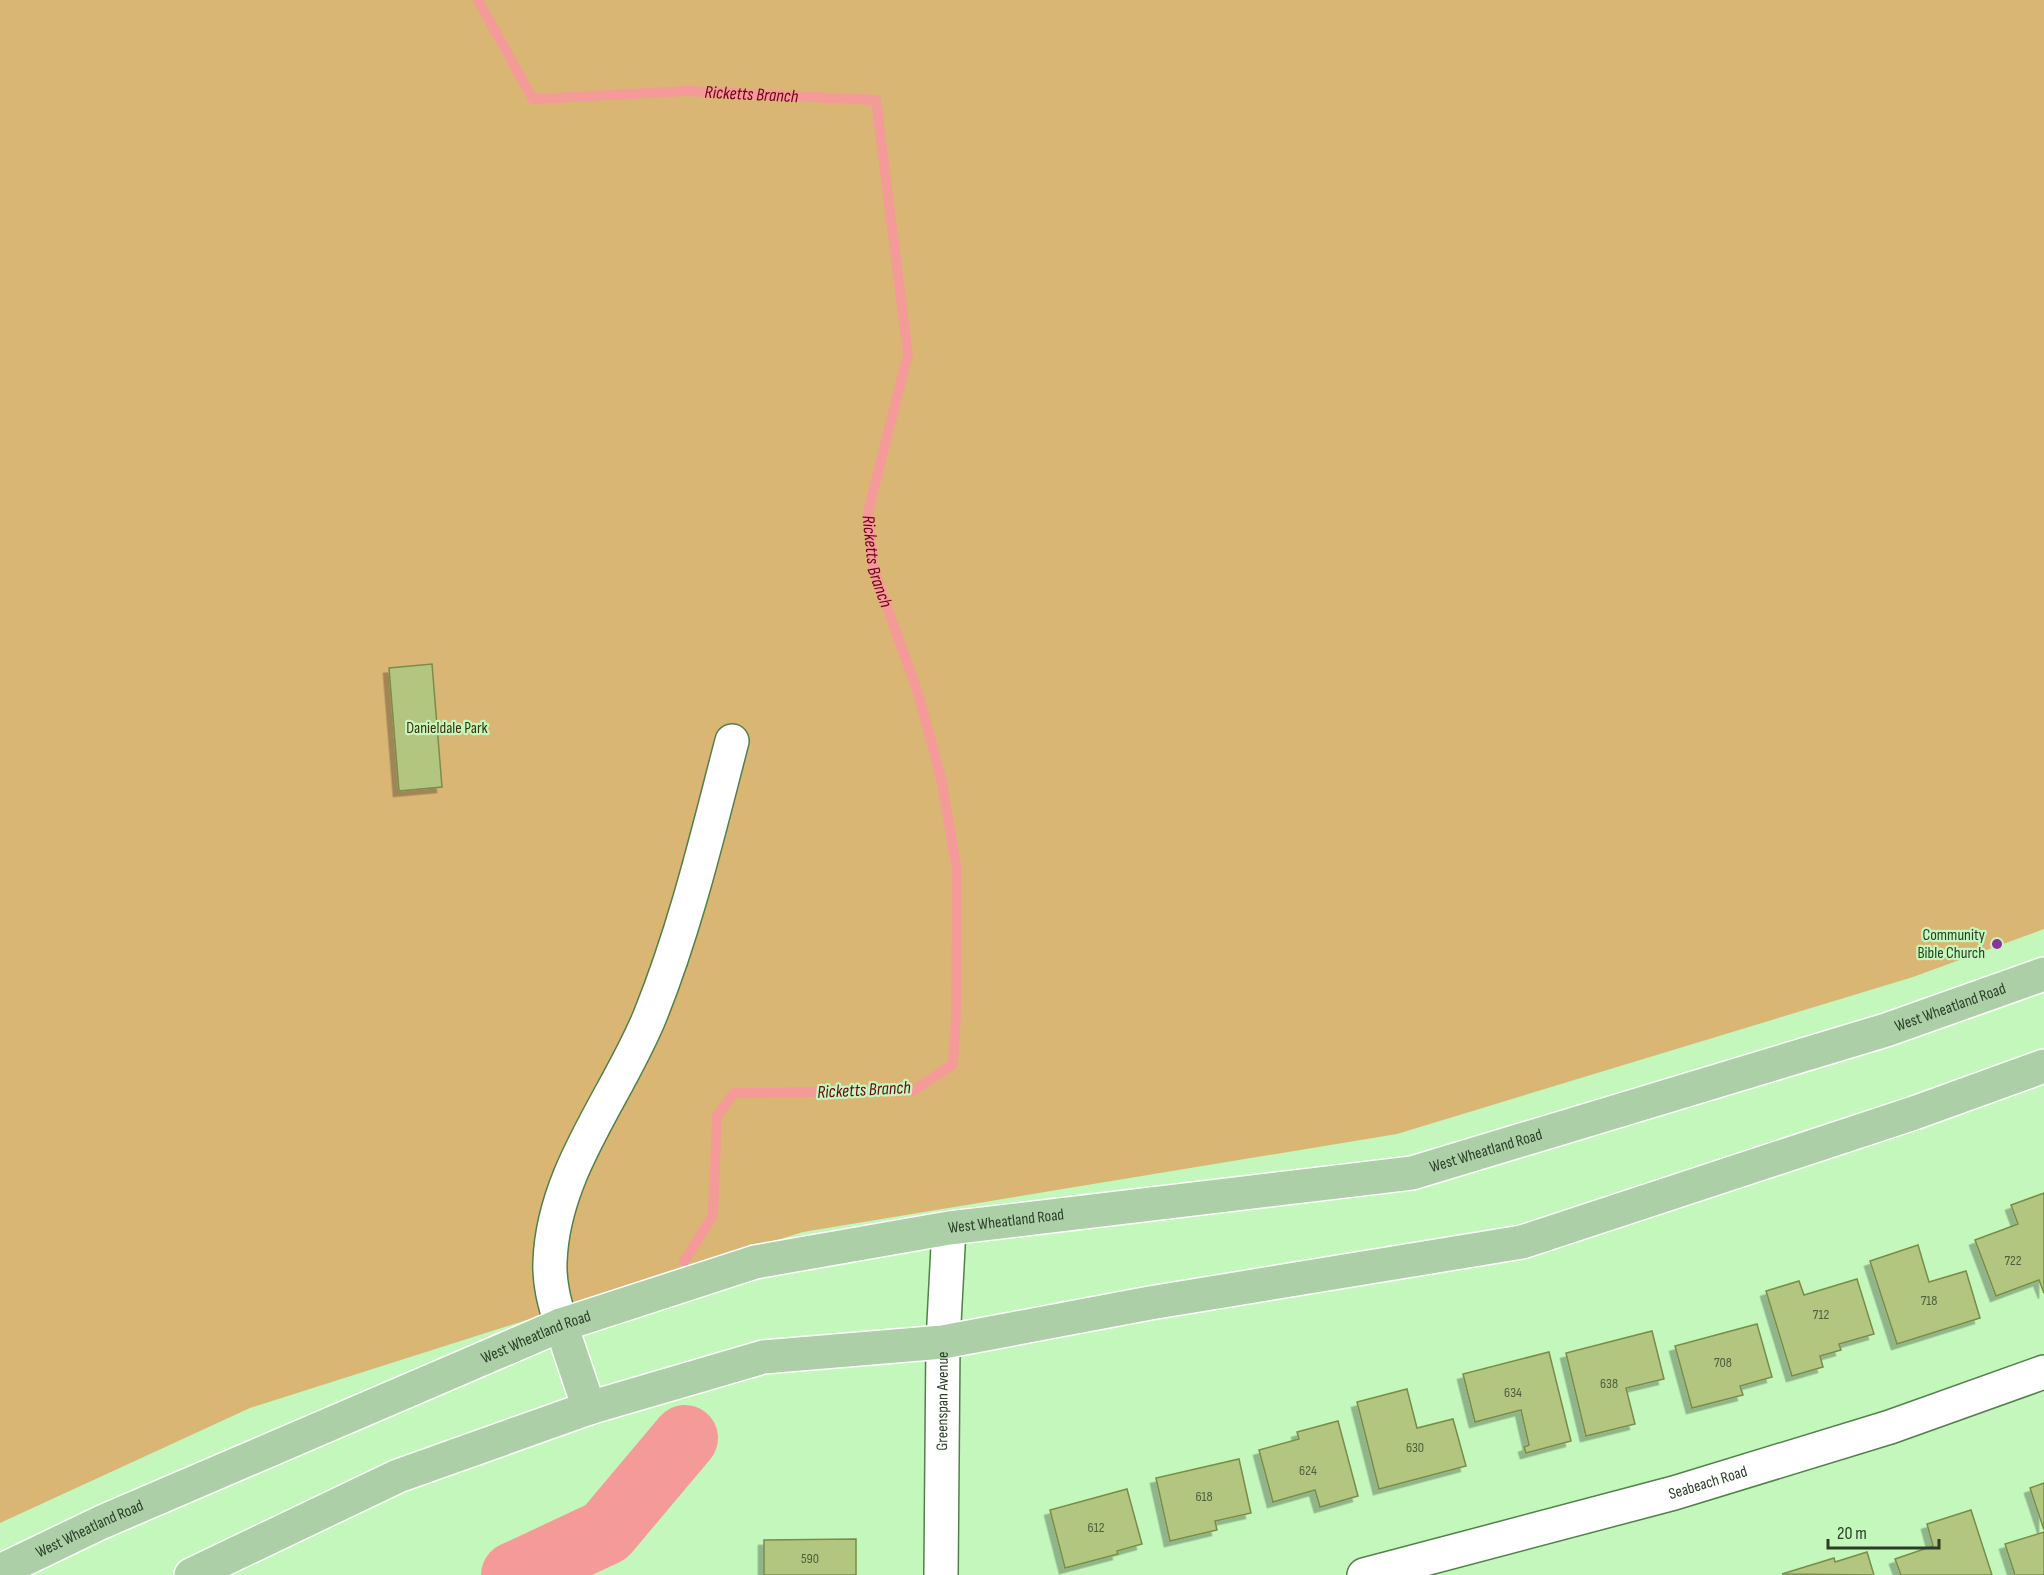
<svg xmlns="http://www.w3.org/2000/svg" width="2044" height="1575" font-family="'Sofia Sans Condensed',sans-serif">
	<defs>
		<filter id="shadow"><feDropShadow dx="-5.5" dy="5.5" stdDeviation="0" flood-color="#0004"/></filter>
	</defs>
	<rect width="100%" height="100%" fill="#c4f7bc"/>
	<polygon fill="#dab675" points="0,0 2044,0 2044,929 1913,977 1397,1134 803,1232 250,1408 0,1523"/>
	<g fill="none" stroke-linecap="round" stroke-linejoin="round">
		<path stroke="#f49b99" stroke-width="10" id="s1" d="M478,0l55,99 155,-8 188,9 32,254 -40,158 6,58 44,123 23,85 16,92 -1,146 -3,48 -40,27 -179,2 -17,23 -4,99 -29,47"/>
		<polyline stroke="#f49b99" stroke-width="66" points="514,1575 606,1532 685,1438"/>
	</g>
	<g fill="#b3c680" stroke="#7a8c48" stroke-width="1.5" filter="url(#shadow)">
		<polygon points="432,664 442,787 399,791 389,668"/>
		<polygon points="2044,1193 2044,1293 2039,1280 1996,1296 1975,1240 2018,1224 2011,1205"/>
		<polygon points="1918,1245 1929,1282 1966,1271 1980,1318 1897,1344 1870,1261"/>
		<polygon points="1857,1279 1874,1334 1839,1344 1841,1350 1820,1356 1823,1367 1792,1376 1766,1291 1799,1281 1804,1295"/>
		<polygon points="1757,1324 1772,1377 1740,1386 1743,1395 1692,1408 1675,1346"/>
		<polygon points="1652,1331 1664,1379 1626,1388 1635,1424 1586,1436 1566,1353"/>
		<polygon points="1549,1352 1571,1441 1526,1453 1524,1447 1529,1445 1521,1410 1475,1422 1463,1374"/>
		<polygon points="1407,1389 1417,1428 1453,1419 1466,1466 1379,1489 1357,1402"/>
		<polygon points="1338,1421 1358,1496 1320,1507 1315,1490 1273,1502 1259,1450 1299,1439 1297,1432"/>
		<polygon points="1239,1459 1251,1513 1215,1521 1217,1530 1170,1541 1156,1478"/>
		<polygon points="2044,1483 2044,1530 2030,1488"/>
		<polygon points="1127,1489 1142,1544 1117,1551 1118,1554 1065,1568 1050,1510"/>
		<polygon points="1971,1510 1992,1575 1901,1575 1895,1559 1933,1546 1927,1524"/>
		<polygon points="2044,1532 2044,1575 2015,1575 2005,1544"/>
		<polygon points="856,1539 856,1575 764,1575 764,1540"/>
		<polygon points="1867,1552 1874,1575 1782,1574 1834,1558 1835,1562"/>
	</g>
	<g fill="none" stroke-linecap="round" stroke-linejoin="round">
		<defs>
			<g id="minor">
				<path d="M561,1325c-6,-21 -12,-41 -11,-63 3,-91 67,-165 100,-246 36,-89 58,-183 82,-275"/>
				<path id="s2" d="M941,1575l2,-233 6,-114"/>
				<path id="s3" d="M1364,1575l310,-82 216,-66 154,-55"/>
			</g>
			<g id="major">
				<polyline points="561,1325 589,1408"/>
				<path id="s4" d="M0,1571l102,-49 459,-197 194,-63 194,-34 463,-55 474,-143 158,-56"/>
				<polyline points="191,1575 398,1476 589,1408 763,1357 943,1342 1150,1303 1522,1242 1914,1113 2044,1066"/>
			</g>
		</defs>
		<use href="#minor" stroke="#51804a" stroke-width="36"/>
		<use href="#major" stroke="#fff" stroke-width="36"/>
		<use href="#minor" stroke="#fff" stroke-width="33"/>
		<use href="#major" stroke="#accfa7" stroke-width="33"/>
	</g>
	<circle fill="#8d329d" stroke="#c4f7bc" stroke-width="2" cx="1997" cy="944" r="6"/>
	<g text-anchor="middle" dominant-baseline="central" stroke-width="4.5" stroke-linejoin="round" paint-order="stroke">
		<g font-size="14" fill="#4c603d">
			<text x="2013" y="1260">722</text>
			<text x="1929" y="1300">718</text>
			<text x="1821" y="1314">712</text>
			<text x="1723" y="1362">708</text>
			<text x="1609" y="1383">638</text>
			<text x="1513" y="1392">634</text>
			<text x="1415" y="1447">630</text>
			<text x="1308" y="1470">624</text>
			<text x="1204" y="1496">618</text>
			<text x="1096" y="1527">612</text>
			<text x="810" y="1558">590</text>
		</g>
		<g font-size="16" fill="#402f0c" stroke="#c4f7bc">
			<text x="447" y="728">Danieldale Park</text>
		</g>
		<g font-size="16" fill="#2a3e27" stroke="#c4f7bc" text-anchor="end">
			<text x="1985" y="935">Community<tspan x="1985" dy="18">Bible Church</tspan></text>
		</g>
		<g font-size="16" fill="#2a3e27" stroke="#c4f7bc">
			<text stroke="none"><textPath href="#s4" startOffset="2043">West Wheatland Road</textPath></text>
			<text stroke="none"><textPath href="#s4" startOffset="1557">West Wheatland Road</textPath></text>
			<text stroke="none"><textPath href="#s4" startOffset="1071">West Wheatland Road</textPath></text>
			<text stroke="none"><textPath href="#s4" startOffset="585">West Wheatland Road</textPath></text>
			<text stroke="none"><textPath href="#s2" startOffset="174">Greenspan Avenue</textPath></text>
			<text stroke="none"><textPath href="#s3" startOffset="356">Seabeach Road</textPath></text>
			<text stroke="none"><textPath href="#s4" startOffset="99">West Wheatland Road</textPath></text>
		</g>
		<g font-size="18" font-style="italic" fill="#6f0116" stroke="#c4f7bc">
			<text stroke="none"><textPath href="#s1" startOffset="332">Ricketts Branch</textPath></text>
			<text stroke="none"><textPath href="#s1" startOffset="926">Ricketts Branch</textPath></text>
			<text transform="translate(864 1090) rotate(-3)">Ricketts Branch</text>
		</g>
	</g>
	<path d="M1828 1539v9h111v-9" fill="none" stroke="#2a3e27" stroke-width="3"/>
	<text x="1837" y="1539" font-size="18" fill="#2a3e27" stroke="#c4f7bc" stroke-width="4.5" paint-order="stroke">20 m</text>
</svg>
